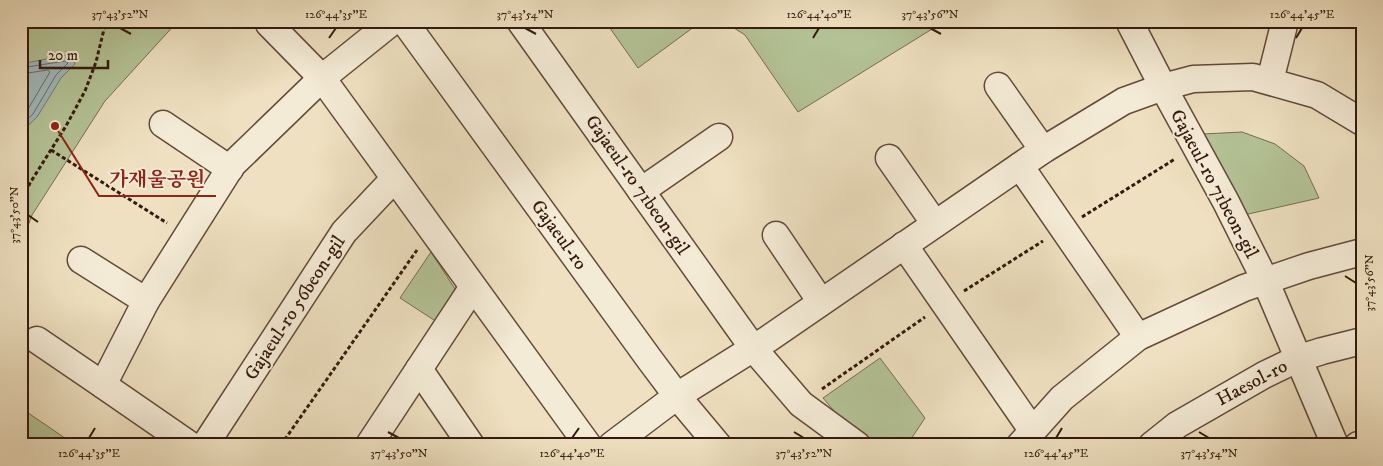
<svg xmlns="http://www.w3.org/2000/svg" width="1383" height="466" font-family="'IM FELL DW Pica','Noto Serif KR',serif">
	<rect width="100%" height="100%" fill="#eee0c0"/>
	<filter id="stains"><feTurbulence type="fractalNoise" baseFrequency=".004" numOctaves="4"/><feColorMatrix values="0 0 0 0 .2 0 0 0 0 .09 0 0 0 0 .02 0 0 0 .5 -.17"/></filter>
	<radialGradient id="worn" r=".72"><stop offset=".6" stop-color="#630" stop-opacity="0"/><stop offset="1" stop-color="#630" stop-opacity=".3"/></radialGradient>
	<g fill="#b4c396" stroke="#746e52">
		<polygon points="21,21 178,21 105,101 32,215 21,244"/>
		<polygon points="605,21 702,21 638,68"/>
		<polygon points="723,21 945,21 798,112 745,35"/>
		<polygon points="1242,132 1275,144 1304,166 1319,198 1244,215 1203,134"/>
		<polygon points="431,252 457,292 437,322 400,298"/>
		<polygon points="880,358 925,418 907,445 879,445 840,418 823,398"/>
		<polygon points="21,408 75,445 21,445"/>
	</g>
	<polygon fill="#a0babe" stroke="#757a78" points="72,54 75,64 61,78 37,117 21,132 21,64"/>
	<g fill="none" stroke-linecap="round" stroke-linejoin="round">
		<g stroke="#6a6a66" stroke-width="1">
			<polyline points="21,68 65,61 68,63 56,75 33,114 21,125"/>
			<polyline points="21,74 48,70 50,72 28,109 21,116"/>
		</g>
		<defs>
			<g id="minor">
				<polyline points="404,21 650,360 677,396 718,445"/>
				<polyline points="520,21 753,348 801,404 857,445"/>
				<polyline points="1129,21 1163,87 1226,202 1265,280 1335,445"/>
				<polyline points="269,24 322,78 588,445"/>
				<polyline points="1270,81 1285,21"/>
				<polyline points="998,86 1043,150"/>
				<polyline points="163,124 230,169"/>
				<polyline points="889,158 935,224"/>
				<polyline points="1020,166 1138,337"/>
				<polyline points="641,191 719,137"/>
				<polyline points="776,235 821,302"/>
				<polyline points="904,245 1032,430"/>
				<polyline points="81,260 146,301"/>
				<polyline points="37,340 103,385"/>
				<polyline points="419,369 471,445"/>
				<polyline points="190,445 103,385 146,301 232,165 322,78 393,21"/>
				<polyline points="205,445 344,232 394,179"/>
				<polyline points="369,445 473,287"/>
				<polyline points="612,445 677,396 768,339 1043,150 1124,101 1163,87 1193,79 1253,77 1317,95 1362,122"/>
				<polyline points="1020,445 1062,398 1138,337 1244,288 1309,266 1362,252"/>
				<polyline points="1152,445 1177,425 1264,375 1297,359 1322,351 1362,341"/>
				<polyline points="1358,445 1362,444"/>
			</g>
		</defs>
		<use href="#minor" stroke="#624b3a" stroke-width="29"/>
		<g stroke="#34190e" stroke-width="3" stroke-dasharray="4 2.5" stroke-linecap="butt">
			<polyline points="51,150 167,223"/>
			<polyline points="21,204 30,183 66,126 85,91 96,62 106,21"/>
			<polyline points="1082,217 1175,159"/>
			<polyline points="964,291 1043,241"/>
			<polyline points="822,389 925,317"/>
			<polyline points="281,445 417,250"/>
		</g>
		<use href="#minor" stroke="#f4ebd6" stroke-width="26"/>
	</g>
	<path fill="none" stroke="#34190e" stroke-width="2" d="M120,28l11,6M525,28l11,6M930,28l11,6M329,38l7,-10M813,38l6,-10M1296,38l6,-10M28,215l10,7M1345,276l11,7M388,432l11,6M794,432l10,6M1199,432l10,6M89,438l6,-10M572,438l7,-10M1056,438l6,-10"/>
	<g text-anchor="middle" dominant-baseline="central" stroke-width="4" stroke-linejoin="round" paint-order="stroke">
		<g font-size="19" fill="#34190e" stroke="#f4ebd6">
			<text transform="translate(1214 184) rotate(62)">Gajaeul-ro 71beon-gil</text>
			<text transform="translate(637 185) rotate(55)">Gajaeul-ro 71beon-gil</text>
			<text transform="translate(559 235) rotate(54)">Gajaeul-ro</text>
			<text transform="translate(295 308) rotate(-57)">Gajaeul-ro 56beon-gil</text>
			<text transform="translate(1252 383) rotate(-28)">Haesol-ro</text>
		</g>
	</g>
	<path fill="none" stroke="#8f2418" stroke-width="2" d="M55 126L99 196H216"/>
	<circle fill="#8f2418" stroke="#f4ebd6" stroke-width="2" cx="55" cy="126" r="5"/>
	<g font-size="20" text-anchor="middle" font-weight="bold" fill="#8f2418" stroke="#f4ebd6" stroke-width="4" stroke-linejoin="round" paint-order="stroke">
		<text x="157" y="186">가재울공원</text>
	</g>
	<rect width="1383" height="466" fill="none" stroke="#eee0c0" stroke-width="55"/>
	<path d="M40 60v8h68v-8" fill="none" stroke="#34190e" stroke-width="2.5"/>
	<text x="48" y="60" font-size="15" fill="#34190e" stroke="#f4ebd6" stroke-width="4" paint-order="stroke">20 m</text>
	<rect x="28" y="28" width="1328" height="410" fill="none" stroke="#34190e" stroke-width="2"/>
	<g font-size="12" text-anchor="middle" fill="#34190e">
		<text x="120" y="18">37°43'52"N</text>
		<text x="336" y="18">126°44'35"E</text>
		<text x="525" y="18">37°43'54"N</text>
		<text x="819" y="18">126°44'40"E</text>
		<text x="930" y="18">37°43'56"N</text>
		<text x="1302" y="18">126°44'45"E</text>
		<text transform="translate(14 215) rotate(-90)" y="4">37°43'50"N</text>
		<text transform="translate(1369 283) rotate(-90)" y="4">37°43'56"N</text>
		<text x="89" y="457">126°44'35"E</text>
		<text x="399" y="457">37°43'50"N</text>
		<text x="572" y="457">126°44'40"E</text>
		<text x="804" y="457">37°43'52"N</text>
		<text x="1056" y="457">126°44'45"E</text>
		<text x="1209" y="457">37°43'54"N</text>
	</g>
	<rect width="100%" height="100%" filter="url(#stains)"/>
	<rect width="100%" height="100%" fill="url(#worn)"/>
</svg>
